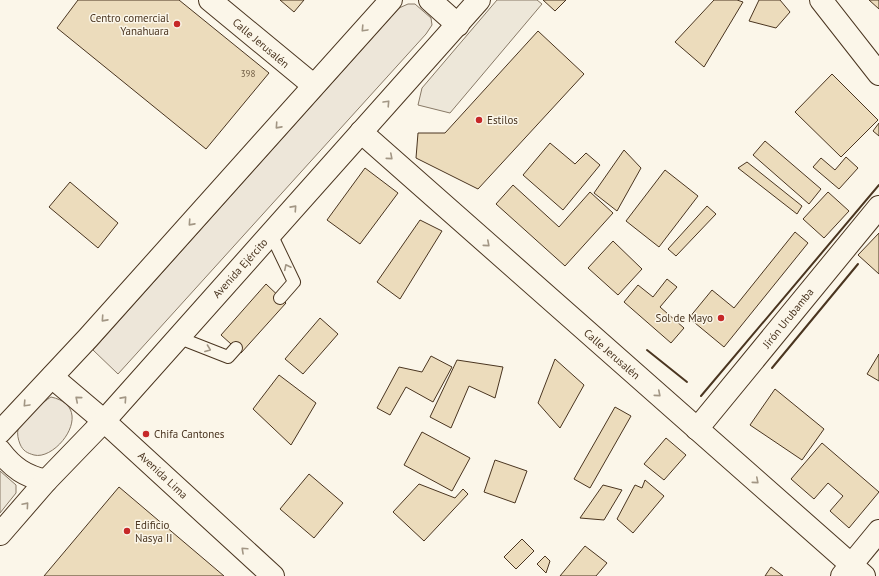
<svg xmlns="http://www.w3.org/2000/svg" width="879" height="576" font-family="'PT Sans',sans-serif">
	<rect width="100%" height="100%" fill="#fbf6e9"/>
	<g fill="#ede6d9" stroke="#887966">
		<polygon points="408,4 415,4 431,18 432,25 426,34 118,374 93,350 399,8"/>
		<path d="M51,397c46,10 6,64 -17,58 -7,-2 -11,-4 -14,-11 -2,-5 -3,-10 -2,-15 3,-9 25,-27 33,-32z"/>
	</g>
	<g fill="#ede7d9" stroke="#887966">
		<polygon points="497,0 537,0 542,4 450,113 418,105 422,88"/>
		<polygon points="0,471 16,485 16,493 0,513"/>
	</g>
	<g fill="#ecdcbc" stroke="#4a3520">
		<polygon points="78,0 179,0 269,73 206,149 57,28"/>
		<polygon points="280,0 304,0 294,12"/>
		<polygon points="543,0 566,0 555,11"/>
		<polygon points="714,0 737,0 743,2 704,67 675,42"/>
		<polygon points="759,0 780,0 790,12 776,28 749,21"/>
		<polygon points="869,0 879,0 879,9"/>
		<polygon points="538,31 584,74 478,189 416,158 418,133 445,133"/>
		<polygon points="832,74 878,120 841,157 795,112"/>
		<polygon points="879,123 879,136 873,131"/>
		<polygon points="765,141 821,189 809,204 753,155"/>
		<polygon points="550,143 575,164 586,153 600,165 563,210 523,175"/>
		<polygon points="624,150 641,168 617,211 594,193"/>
		<polygon points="846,157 858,168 839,189 813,167 821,158 835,170"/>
		<polygon points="747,162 802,206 797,214 738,168"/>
		<polygon points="365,168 398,193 360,244 327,220"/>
		<polygon points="665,170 698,196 659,247 626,221"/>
		<polygon points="70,182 118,223 98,248 49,207"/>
		<polygon points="513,185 559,227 590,192 613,213 565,266 496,204"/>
		<polygon points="828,192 849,211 824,238 803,219"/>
		<polygon points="707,206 716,214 676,256 668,249"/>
		<polygon points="420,220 442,231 400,299 377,282"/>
		<polygon points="795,232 808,243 724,347 689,318 712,290 734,308"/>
		<polygon points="879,233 879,274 858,255"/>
		<polygon points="613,241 642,269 618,295 588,268"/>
		<polygon points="667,279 677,287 660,307 684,328 671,343 624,302 638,285 653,297"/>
		<polygon points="266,284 286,303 241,353 221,335"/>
		<polygon points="320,318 338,334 303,374 285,359"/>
		<polygon points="879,354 879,381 867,374"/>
		<polygon points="431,356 452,367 433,402 406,387 390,415 377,408 399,367 422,372"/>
		<polygon points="555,359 584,385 560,428 538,403"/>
		<polygon points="457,360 503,367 495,398 469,386 451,428 430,417"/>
		<polygon points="279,375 316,403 291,445 253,409"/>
		<polygon points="775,389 824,429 802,460 750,425"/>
		<polygon points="615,407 631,416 590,488 574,479"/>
		<polygon points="422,432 470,458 452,491 404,465"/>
		<polygon points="666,438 686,455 664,480 644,464"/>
		<polygon points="822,443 879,492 849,528 830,511 843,496 828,483 814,499 791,479"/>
		<polygon points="495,460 527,471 515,503 484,492"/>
		<polygon points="309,474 343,503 314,538 280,509"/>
		<polygon points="645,480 664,496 633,533 617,519 635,485 642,488"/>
		<polygon points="419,484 455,498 463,489 468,494 424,541 393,512"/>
		<polygon points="603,485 622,490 604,520 580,518"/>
		<polygon points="119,487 224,576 44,576"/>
		<polygon points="522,539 534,551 516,569 504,557"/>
		<polygon points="585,546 607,563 596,576 560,576"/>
		<polygon points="545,556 550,561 546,573 537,564"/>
		<polygon points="771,567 783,576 765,576"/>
	</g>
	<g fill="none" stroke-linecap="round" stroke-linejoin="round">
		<defs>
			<g id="lane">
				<polyline points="271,234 294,282 280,298"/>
				<polyline points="177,337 228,357 236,348"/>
			</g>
			<g id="street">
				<polyline points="210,0 313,85"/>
				<polyline points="821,0 879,74"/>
				<polyline points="697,429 879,207"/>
				<path d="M0,451c13,17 25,25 46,30"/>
				<polyline points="842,576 879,531"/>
			</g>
			<g id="secondary">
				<polyline points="361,132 864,576"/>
				<polyline points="52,377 104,421 273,576"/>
			</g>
			<g id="primary">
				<polyline points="430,0 458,25"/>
				<polyline points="0,432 88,338 391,0"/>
				<polyline points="0,534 46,481 104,421 479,0"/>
			</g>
		</defs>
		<use href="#lane" stroke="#4a3520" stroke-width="14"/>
		<use href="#street" stroke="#4a3520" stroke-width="24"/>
		<use href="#secondary" stroke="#4a3520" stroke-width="24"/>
		<use href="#primary" stroke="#4a3520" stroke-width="24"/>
		<use href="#lane" stroke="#fbf6e9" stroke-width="12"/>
		<use href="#street" stroke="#fbf6e9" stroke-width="22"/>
		<use href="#secondary" stroke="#fbf6e9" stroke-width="22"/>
		<use href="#primary" stroke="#fbf6e9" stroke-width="22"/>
		<g stroke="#4a3520" stroke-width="2">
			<polyline points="647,350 687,382"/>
			<polyline points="772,368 858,264"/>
			<polyline points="701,396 879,185"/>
		</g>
	</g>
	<defs><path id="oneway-chevron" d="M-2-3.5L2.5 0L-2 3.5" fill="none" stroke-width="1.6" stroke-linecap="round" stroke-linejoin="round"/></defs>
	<g stroke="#a29684">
		<use href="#oneway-chevron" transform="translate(364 29) rotate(133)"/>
		<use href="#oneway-chevron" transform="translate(387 103) rotate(-47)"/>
		<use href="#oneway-chevron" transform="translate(278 126) rotate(132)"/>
		<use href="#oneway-chevron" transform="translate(390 157) rotate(41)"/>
		<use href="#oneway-chevron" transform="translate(294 208) rotate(-48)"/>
		<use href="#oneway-chevron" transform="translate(191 223) rotate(132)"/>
		<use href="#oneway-chevron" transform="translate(487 244) rotate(41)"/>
		<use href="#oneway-chevron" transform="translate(287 267) rotate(-116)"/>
		<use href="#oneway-chevron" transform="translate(104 319) rotate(132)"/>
		<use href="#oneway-chevron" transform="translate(208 349) rotate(21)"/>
		<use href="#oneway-chevron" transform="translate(658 394) rotate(41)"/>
		<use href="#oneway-chevron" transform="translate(78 399) rotate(-140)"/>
		<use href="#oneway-chevron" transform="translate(124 399) rotate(-48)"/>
		<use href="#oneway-chevron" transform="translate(26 404) rotate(133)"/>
		<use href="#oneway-chevron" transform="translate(756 481) rotate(41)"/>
		<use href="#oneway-chevron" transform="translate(26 505) rotate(-49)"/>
		<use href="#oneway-chevron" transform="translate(244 550) rotate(-137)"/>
	</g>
	<g fill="#c62828" stroke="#fbf6e9" stroke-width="1.5">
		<circle cx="177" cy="24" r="4"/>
		<circle cx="479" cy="120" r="4"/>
		<circle cx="721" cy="318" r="4"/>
		<circle cx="146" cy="434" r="4"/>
		<circle cx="127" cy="531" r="4"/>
	</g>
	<g text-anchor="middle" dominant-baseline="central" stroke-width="3" stroke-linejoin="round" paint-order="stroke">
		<g font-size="9" fill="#725f47">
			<text x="248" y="73">398</text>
		</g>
		<g font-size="11" fill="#4a3520" stroke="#fbf6e9" text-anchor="start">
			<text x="169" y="18" text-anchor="end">Centro comercial<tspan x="169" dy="13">Yanahuara</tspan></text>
			<text x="487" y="120">Estilos</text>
			<text x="713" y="318" text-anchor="end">Sol de Mayo</text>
			<text x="154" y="434">Chifa Cantones</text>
			<text x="135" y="525">Edificio<tspan x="135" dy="13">Nasya II</tspan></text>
		</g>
		<g font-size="11" fill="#4a3520" stroke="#fbf6e9">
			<text transform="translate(261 43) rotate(40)">Calle Jerusalén</text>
			<text transform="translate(240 268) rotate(-48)">Avenida Ejército</text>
			<text transform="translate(788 318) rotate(-51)">Jirón Urubamba</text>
			<text transform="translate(612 354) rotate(41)">Calle Jerusalén</text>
			<text transform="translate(163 475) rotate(43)">Avenida Lima</text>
		</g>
	</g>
</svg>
